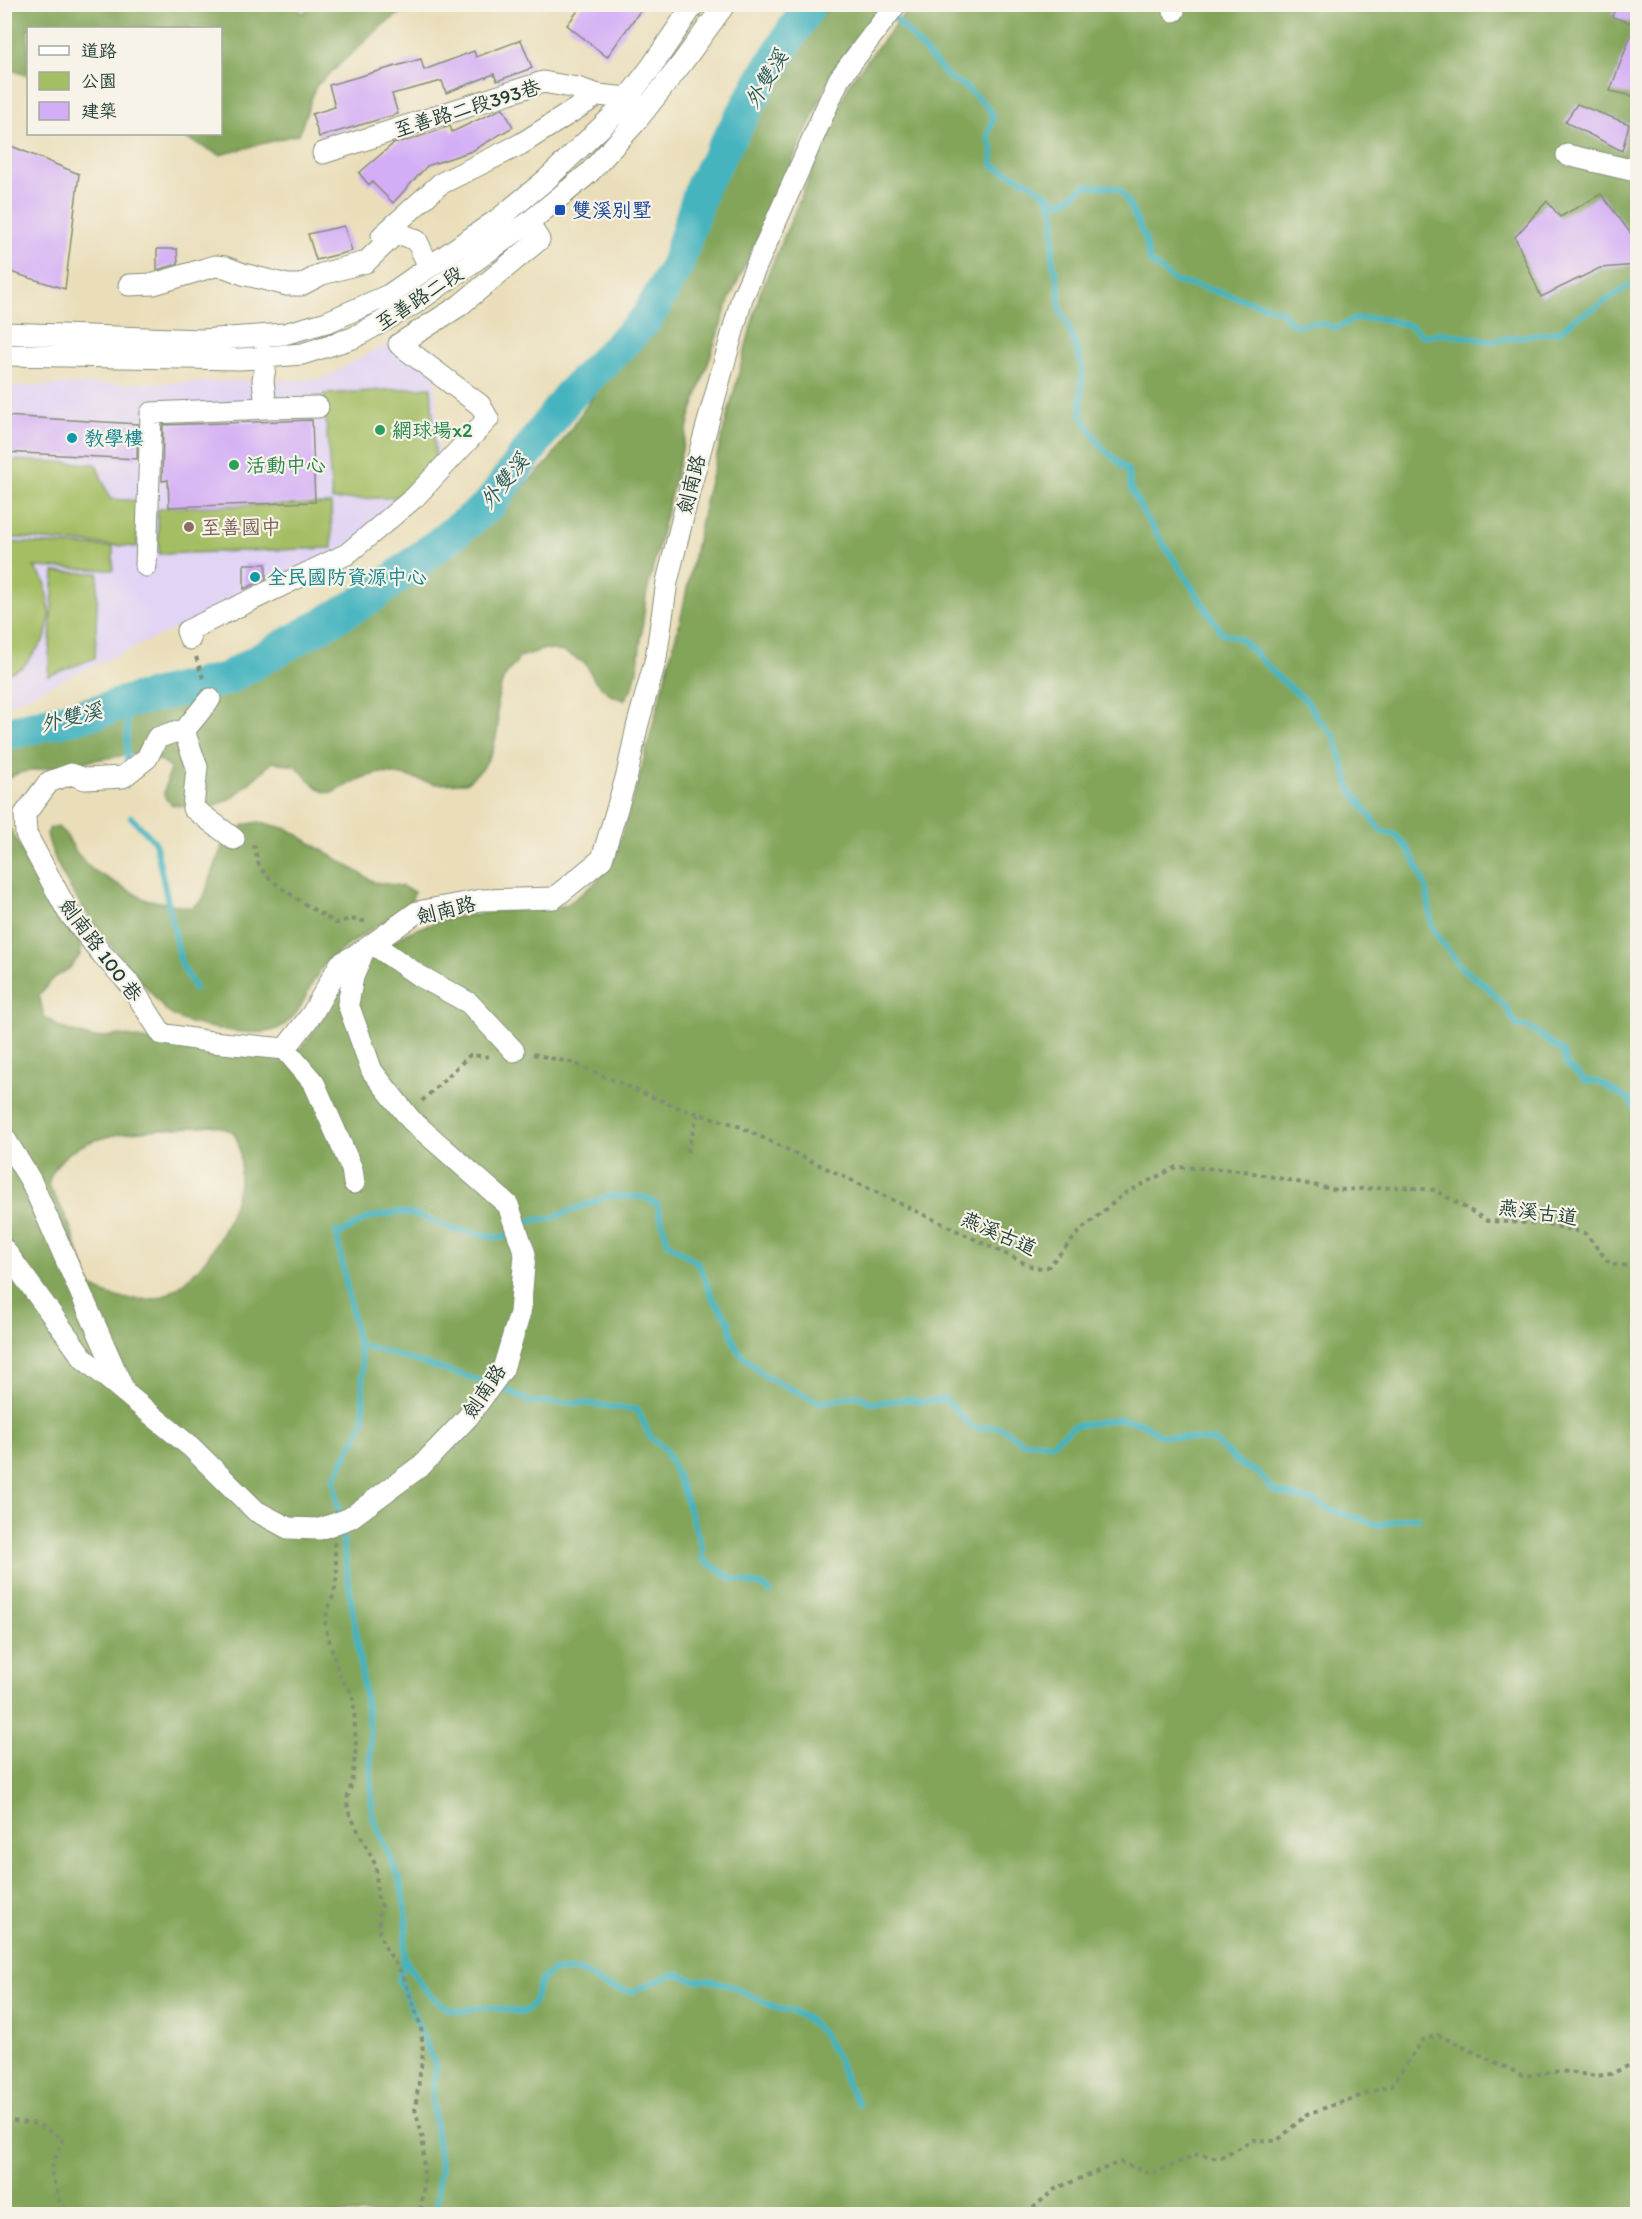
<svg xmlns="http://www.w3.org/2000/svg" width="1642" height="2219" viewBox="0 0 1642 2219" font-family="Itim,'LXGW WenKai TC',sans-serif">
	<rect width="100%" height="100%" fill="#f7f3e8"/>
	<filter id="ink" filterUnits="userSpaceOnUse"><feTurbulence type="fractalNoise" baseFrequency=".0167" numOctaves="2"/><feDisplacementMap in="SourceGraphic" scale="12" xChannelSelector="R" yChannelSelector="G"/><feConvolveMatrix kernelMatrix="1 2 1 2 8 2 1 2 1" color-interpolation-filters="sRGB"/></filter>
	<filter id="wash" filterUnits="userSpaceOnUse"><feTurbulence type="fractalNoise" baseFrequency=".008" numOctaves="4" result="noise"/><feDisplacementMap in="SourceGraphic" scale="24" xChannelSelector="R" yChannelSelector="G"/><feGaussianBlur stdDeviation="1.35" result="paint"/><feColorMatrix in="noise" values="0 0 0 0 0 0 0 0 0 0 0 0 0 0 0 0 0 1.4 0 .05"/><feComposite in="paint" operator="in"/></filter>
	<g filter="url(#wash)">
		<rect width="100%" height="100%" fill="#eadeba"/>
		<path fill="#e1d4f4" d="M405 334 435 371 440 467 344 552 5 706 4 385 21 386 322 379Z"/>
		<path fill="#a4be64" stroke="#627e4c" stroke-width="1.5" d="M431 387 436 465 403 497 332 500 324 394Z
			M11 460 96 464 110 499 140 501 137 547 6 537Z
			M331 504 332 548 159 554 157 510 169 507Z
			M5 542 113 547V570L34 567 45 581 50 616 45 639 23 667 5 675Z
			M54 572 98 573 95 658 48 676Z"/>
		<path fill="#83a55a" stroke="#517147" stroke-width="1.5" fill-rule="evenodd" d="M289 4 304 13 310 5H414L385 23 316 86 299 134 220 155 177 134H220V28H28V76L12 70 5 72V5Z
			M832 5H886L833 72 729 300 690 417 646 596 638 665 633 687 624 700 611 695 595 681 585 663 564 652 545 649 520 657 503 679 497 702 498 727 493 750 483 768 466 783 435 784 402 775 380 773 362 778 332 793 325 792 316 787 296 766 273 762 233 797 208 809 173 805 166 799 164 793 170 768 162 761 137 753 18 773 5 781V745L227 688 288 659 370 613 495 515 549 461 602 383 641 342 678 285 727 170 751 121 812 25Z
			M911 5H1637V2214H5L4 807 9 827 56 911 80 942V955L70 968 54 978 39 995 44 1016 61 1028 93 1038 121 1035 180 1046 277 1058 301 1049 326 1014 338 990 379 950 409 932 448 918 507 910H548L568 904 594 884 613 861 637 786 682 613 706 497 760 293 850 82ZM210 1125C217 1126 226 1128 232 1132 238 1137 239 1146 240 1153 246 1200 211 1270 169 1293 157 1301 143 1299 129 1299 117 1298 100 1294 91 1285 83 1276 78 1250 74 1238 68 1219 58 1202 48 1185 61 1124 164 1132 210 1125Z
			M259 822 288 829 374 882 401 886 414 892 411 902C384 924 352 939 326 963 306 982 306 1018 274 1030 254 1037 190 1027 172 1015 163 1009 155 997 148 989 113 950 58 885 47 834L50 828 58 827 66 835 76 852 91 869 144 899 192 908 203 899 222 847 244 825Z"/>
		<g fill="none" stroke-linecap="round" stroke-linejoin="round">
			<path stroke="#45b4bf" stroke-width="6" d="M882 4 950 79 963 85 989 108 993 117 988 137 993 150 992 165 1032 184 1043 192 1055 212 1052 259 1058 280 1060 310 1069 327 1082 366 1081 415 1100 445 1128 471 1131 489 1144 514 1222 633 1241 639 1281 680 1308 702 1316 716 1335 737 1350 788 1381 831 1395 835 1405 845 1415 861 1427 891 1431 924 1437 936 1460 966 1485 985 1506 1007 1517 1026 1529 1027 1563 1052 1566 1064 1586 1081 1599 1082 1629 1100 1638 1112
				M1045 193 1059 203 1066 200 1085 186 1113 187 1121 191 1129 204 1146 240 1149 261 1176 282 1198 286 1282 311 1287 319 1297 326C1312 320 1321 323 1336 328L1355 319 1377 318 1405 324 1414 328 1420 334 1428 336 1441 333 1491 341 1561 331 1576 317 1588 312 1638 280
				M127 764V702
				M131 817 155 842 181 963 195 989
				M521 1227 532 1220 549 1219 609 1196 644 1197 657 1204 668 1243 698 1263 713 1299 729 1321 731 1334 738 1351 766 1377 821 1403 856 1395 873 1403 907 1399 921 1402 945 1399 970 1425 979 1429C998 1422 1007 1430 1021 1442L1052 1443 1074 1426 1119 1419 1142 1423 1159 1435 1214 1441 1241 1465 1259 1473 1273 1491 1316 1502 1328 1509 1379 1525 1410 1517 1418 1518
				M336 1231 362 1365 364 1422 334 1479 370 1732 372 1815 401 1883 407 1918 404 1958 399 1980 436 2067 432 2099 440 2165 436 2214
				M338 1235 368 1218 398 1212 420 1216 453 1229 501 1238 512 1232
				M359 1344 482 1381 501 1387 530 1402 583 1403 638 1410 650 1437 665 1449 680 1483 702 1547 703 1560 731 1578 763 1586 770 1592
				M405 1959C415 1977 428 1998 448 2008 458 2014 466 2009 476 2008 490 2006 509 2011 523 2012 538 2005 534 1994 541 1982 543 1978 549 1974 552 1971H581L603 1985 631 1992 671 1975 679 1974 693 1980H708L726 1984 777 2008 791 2011 806 2018 823 2034 838 2059 846 2083 859 2104"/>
			<path stroke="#45b4bf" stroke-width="34" d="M4 734 104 710 127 702 226 679 371 597 489 505 568 397 647 318 677 265 702 186 767 72 810 4"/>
		</g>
		<g id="blocks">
			<path fill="#d3adf6" d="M583 4H645L607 57 567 25Z
				M1617 4H1638V97L1610 91 1635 24 1612 17Z
				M521 40 532 68 497 81 494 74 446 93 442 81 392 94 398 114 319 137 312 114 335 107 329 85 421 59 424 70 474 51 476 57Z
				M1577 104 1629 124 1622 151 1565 122Z
				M503 108 513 127 472 151 427 166 393 203 372 182 369 185 359 173 393 144 406 140 407 141 450 126 452 132Z
				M4 143 79 174 65 289 4 270Z
				M1601 194 1638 243V265L1600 268 1541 297 1515 237 1547 201 1560 217Z
				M344 226 352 251 316 260 308 234Z
				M157 249H177L178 264 157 270Z
				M4 416 138 424 137 459 4 452Z
				M312 420 315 502 169 507 168 480 162 481 163 425Z
				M244 564H266V579L244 589Z"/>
		</g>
	</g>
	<g filter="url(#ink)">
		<use href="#blocks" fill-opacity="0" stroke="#848e77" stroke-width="1.5"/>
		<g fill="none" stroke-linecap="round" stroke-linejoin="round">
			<defs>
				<path id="minor" d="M1172 4 1174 11
					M323 153 543 82 577 88 598 95 628 98 637 104
					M1567 155 1631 170 1638 163
					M382 236 440 184 521 144 598 95
					M129 285 154 284 215 266 225 267 243 274 287 285H301L322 274 366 262 392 237 402 234 417 241 429 267
					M4 333 202 340 284 334 327 322 389 295 501 217 547 179 616 113 652 66 694 4
					M4 355 241 359 302 354 353 338 414 304 528 223 589 173 634 124 682 63 725 4
					M266 408 318 407
					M146 566 151 413 266 408 263 380 267 356
					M190 639 187 631 347 554 415 497 488 419 480 405 399 344 459 306 539 240 528 223
					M184 731 210 699
					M234 839 193 808 197 767 184 731 174 732 157 738 147 758 123 777 85 779 71 774 49 782 25 814 26 834 68 912 102 954 129 983 162 1034 212 1042 285 1049 312 1014 340 964 364 950
					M373 944 418 975 469 1003 514 1051
					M285 1049 314 1083 352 1169 354 1183
					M4 1137 31 1181 123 1388
					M4 1249 84 1359 192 1448 256 1511 288 1528 320 1529 350 1518 422 1465 468 1417 503 1369 520 1313 525 1254 508 1205 411 1120 372 1071 348 1004 353 977 364 950 417 912 481 900 554 898 602 859 627 775 637 727 656 658 667 582 690 488 742 298 839 79 896 4"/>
			</defs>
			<use href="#minor" stroke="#848e77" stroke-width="23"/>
			<path stroke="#848e77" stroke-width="4" stroke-dasharray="4.5 4.5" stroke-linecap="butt" d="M196 657 204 681
				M252 846 255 847C256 853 257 860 259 865 267 883 318 912 336 923L350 919 368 922
				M533 1054 573 1063 676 1107 736 1125 1035 1268 1048 1267 1082 1229 1125 1193 1176 1167 1239 1170 1337 1190 1402 1187 1435 1190 1488 1221 1546 1224 1585 1233 1610 1264 1638 1267
				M422 1101 470 1055 491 1057
				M687 1152 698 1114
				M334 1542 337 1574 334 1594 327 1610 325 1626 339 1674 352 1694 354 1705 356 1747 352 1782 347 1799 348 1811 376 1866 377 1896 382 1906 378 1917 380 1925 379 1933 385 1947 403 1975 421 2027 423 2053 415 2109 423 2139 424 2185 420 2214
				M4 2120 37 2124 63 2138 51 2170 60 2203 71 2214
				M1026 2214 1055 2189 1120 2162 1151 2174 1198 2154 1219 2158 1254 2140 1277 2141 1307 2114 1392 2085 1423 2040 1438 2035 1524 2076 1561 2071 1596 2076 1611 2074 1638 2061"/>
			<use href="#minor" stroke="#fff" stroke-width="21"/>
		</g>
	</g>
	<rect fill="#1a4fb4" stroke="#f7f3e8" stroke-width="2" x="554" y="204" width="12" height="12" rx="3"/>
	<g fill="#2e9e5b" stroke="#f7f3e8" stroke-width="2">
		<circle cx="380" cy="430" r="6"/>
		<circle cx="234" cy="465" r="6"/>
	</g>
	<g fill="#0f9aa8" stroke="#f7f3e8" stroke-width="2">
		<circle cx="72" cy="438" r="6"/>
		<circle cx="255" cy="577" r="6"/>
	</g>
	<circle fill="#8d6e63" stroke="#f7f3e8" stroke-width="2" cx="189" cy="527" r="6"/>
	<g text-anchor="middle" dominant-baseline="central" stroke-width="4.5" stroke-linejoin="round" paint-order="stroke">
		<g font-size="20" fill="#1f3d34" stroke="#f7f3e8">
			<text transform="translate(467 108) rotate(-17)">至善路二段393巷</text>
			<text transform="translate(419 298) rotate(-33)">至善路二段</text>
			<text transform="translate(691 484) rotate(-76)">劍南路</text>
			<text transform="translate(446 910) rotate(-14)">劍南路</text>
			<text transform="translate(101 950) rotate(53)">劍南路 100 巷</text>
			<text transform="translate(1538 1212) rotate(8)">燕溪古道</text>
			<text transform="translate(999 1233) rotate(24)">燕溪古道</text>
			<text transform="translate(484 1391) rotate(-56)">劍南路</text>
		</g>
		<g font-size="20" fill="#164399" stroke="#f7f3e8" text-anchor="start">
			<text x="572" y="210">雙溪別墅</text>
		</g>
		<g font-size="20" fill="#27864d" stroke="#f7f3e8" text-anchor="start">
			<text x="392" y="430">網球場x2</text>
			<text x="246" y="465">活動中心</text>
		</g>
		<g font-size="20" fill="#0d838f" stroke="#f7f3e8" text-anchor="start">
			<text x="84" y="438">教學樓</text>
			<text x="267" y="577">全民國防資源中心</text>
		</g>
		<g font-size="20" fill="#785e54" stroke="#f7f3e8" text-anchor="start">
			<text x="201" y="527">至善國中</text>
		</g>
		<g font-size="21" font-style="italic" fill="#285b57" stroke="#f7f3e8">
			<text transform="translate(766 79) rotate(-59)">外雙溪</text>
			<text transform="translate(504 481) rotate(-51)">外雙溪</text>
			<text transform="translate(71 717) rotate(-14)">外雙溪</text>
		</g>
	</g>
	<rect width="1642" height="2219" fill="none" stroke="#f7f3e8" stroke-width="24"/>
	<rect x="27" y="27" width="195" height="108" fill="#f7f3e8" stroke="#a1aaa0" stroke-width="1.5"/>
	<rect x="39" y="46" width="30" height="9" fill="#ffffff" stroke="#a1aaa0" stroke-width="1.5"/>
	<text x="81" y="57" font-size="18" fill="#1f3d34">道路</text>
	<rect x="39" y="72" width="30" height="18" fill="#a4be64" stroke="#a1aaa0" stroke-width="1.5"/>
	<text x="81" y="87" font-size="18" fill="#1f3d34">公園</text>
	<rect x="39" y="102" width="30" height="18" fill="#d3adf6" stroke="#a1aaa0" stroke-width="1.5"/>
	<text x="81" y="117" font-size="18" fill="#1f3d34">建築</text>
</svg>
